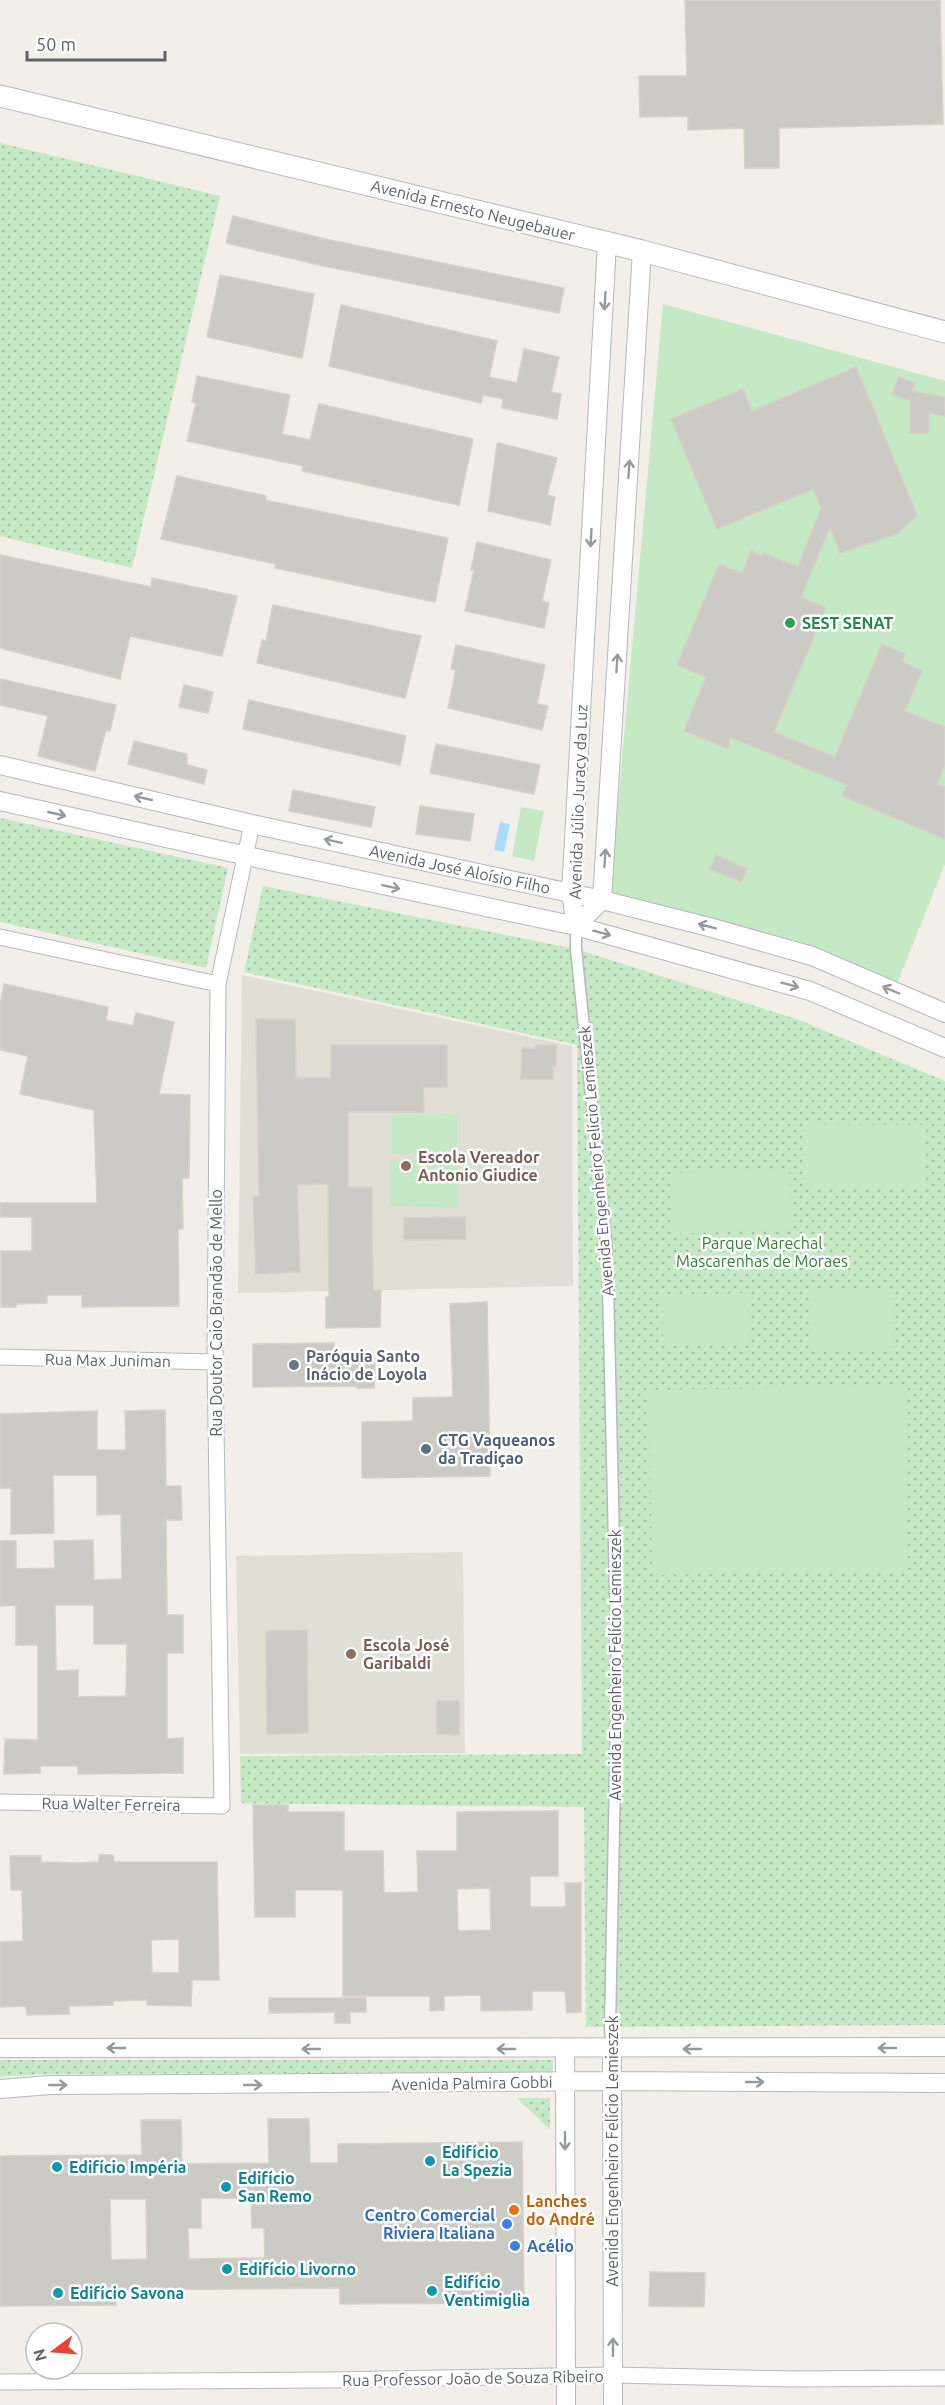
<svg xmlns="http://www.w3.org/2000/svg" width="945" height="2405" viewBox="0 0 945 2405" font-family="Ubuntu,sans-serif">
	<defs>
		<pattern id="grass-dots" width="8" height="8" patternUnits="userSpaceOnUse" patternTransform="scale(1.5)"><rect width="8" height="8" fill="#c5e8c5"/><path d="M2 2h.1M6 6h.1" fill="none" stroke="#a3c0a4" stroke-width="1.8" stroke-linecap="round"/></pattern>
	</defs>
	<rect width="100%" height="100%" fill="#f1efe8"/>
	<path fill="#e1ded6" d="M242 975 572 1046 573 1286 238 1293Z
		M463 1552 465 1753 240 1754 236 1556Z"/>
	<path fill="url(#grass-dots)" d="M0 143 220 196 132 568 0 536Z
		M0 818 228 868 206 968 0 922Z
		M263 886 576 949 799 1020 945 1081V2025L586 2027 584 1807 241 1803 240 1756 582 1754 577 1045 244 972Z
		M0 2060H553V2072L43 2074 0 2077Z
		M517 2098H550V2130Z"/>
	<path fill="#c5e8c5" d="M663 304 945 381V864L897 984 610 893Z
		M521 807 544 811 534 861 512 856Z
		M457 1114V1153L392 1154V1115Z
		M806 1124 924 1125V1188L806 1187Z
		M391 1160 459 1162 458 1208 390 1206Z
		M789 1168 792 1229 673 1234 670 1173Z
		M809 1291H892V1349H809Z
		M749 1293 750 1344 663 1346 662 1295Z
		M904 1386 908 1571 652 1575 649 1390Z"/>
	<path fill="#aadaff" d="M500 822 510 824 504 852 494 850Z"/>
	<path fill="#cccac5" stroke="#d6d1c6" stroke-width="1.5" fill-rule="evenodd" d="M685 0H940L943 124 779 128V168H745L744 128 688 130V116L640 117 639 76H687Z
		M233 216 325 239 564 288 559 313 319 265 226 243Z
		M220 275 314 294 302 358 207 337Z
		M341 305 497 341 489 377 517 383 524 349 559 357 551 392 561 394 557 419 502 408 503 399 483 395 481 403 329 366Z
		M856 367 917 515 897 534 840 553 830 527 801 597 826 608 774 732 835 757 882 644 905 654 902 662 922 671 905 711 945 727V765L937 784 945 787V839L842 796 847 785 730 737 729 749 684 731 706 677 677 665 719 564 742 573 751 551 762 556 763 553 798 567 821 508 813 489 717 529 671 419 743 389 752 411Z
		M197 376 290 395 282 434 310 440 319 404 473 439 459 505 302 471 303 466 187 441 196 403 192 402Z
		M899 377 915 383 912 391 945 397V416L929 413V433H910V397L908 400 892 394Z
		M499 443 557 458 547 495 555 497 550 525 488 511 497 444Z
		M177 476 266 496 265 500 448 538 435 602 275 568 276 564 161 539Z
		M477 542 551 560 542 601 549 603 544 628 465 611 474 570H471Z
		M0 555 151 587 152 578 237 596 222 656 130 636 120 679 0 648Z
		M273 605 421 636 405 698 257 663 262 640 266 641Z
		M456 645 545 665 537 704 548 706 542 730 448 708 456 670 451 669Z
		M0 679 116 705 110 731 106 730 95 771 38 756 48 716 0 705Z
		M184 685 213 692 208 713 179 707Z
		M249 700 406 736 400 765 243 729Z
		M134 741 187 754V765L207 770 204 784 128 764Z
		M436 744 540 765 534 794 430 773Z
		M293 790 375 807 371 827 289 811Z
		M420 806 474 814 470 841 416 834Z
		M716 855 747 869 742 882 710 869Z
		M4 984 108 1007 106 1020 133 1026 136 1013 174 1022 159 1094 190 1095 189 1178H182L183 1229H178L179 1306 82 1307V1295H47V1303L16 1304V1307H1V1251H32V1217H0V1203H97L94 1110 20 1094 28 1056 0 1050V1004Z
		M256 1019H295L296 1078H331V1045H447V1087H423L424 1112H348V1187H372L373 1291 381 1290 380 1327 326 1328V1297H329L328 1184 297 1185 300 1272 256 1274 253 1197 259 1196Z
		M536 1045H556V1066H553V1079H521L522 1048H536Z
		M465 1217 466 1239 404 1240V1218Z
		M487 1302 490 1476 362 1478V1422L413 1421V1398L453 1397 450 1304Z
		M334 1343V1358H375L374 1388H357V1386L253 1387V1344Z
		M165 1410 166 1486H181L182 1520H166L167 1615H183V1653H167V1739L183 1738V1773L78 1774V1766H40V1773L4 1774 5 1739 38 1740V1645H16V1605L0 1606V1541H16V1569L55 1568 54 1541 93 1540 94 1580 122 1579 121 1514 97 1515V1475H53L54 1533 11 1534V1488H0V1414L97 1411V1450H126L125 1411ZM55 1605H94V1644H127L126 1696 78 1697V1670L56 1671Z
		M307 1630 308 1733 267 1734 266 1631Z
		M437 1701H459V1735L437 1734Z
		M253 1805H288V1812H344V1851H383L384 1893 418 1892 417 1851H457V1812L558 1811V1876H530V1907H566L565 1883H581V2012L567 2013 565 1991H532V2010L481 2011V1995L444 1996V2010L430 2011V1996H343V1890H295V1917H255ZM490 1888 491 1930 458 1931 457 1889Z
		M99 1855H113L114 1862H217L219 1980H192L191 2006 147 2005V2000L113 2001V2005L69 2006V2014L27 2015 26 2006 0 2007V1942L23 1941 22 1890H11L10 1856H41V1862L78 1863 99 1862ZM179 1939V1973H152L151 1940Z
		M269 1998H366V2012H350V2023H335V2012L269 2013Z
		M268 2119H309L310 2163H338V2144L522 2142 524 2303 340 2304V2288L116 2290V2305L0 2306V2156L142 2155 141 2120H181L182 2164 269 2163ZM201 2198H251L252 2228H264L265 2258 189 2259 188 2228H201ZM110 2199H146L147 2259 111 2260Z
		M650 2272 705 2273 704 2307 649 2306Z"/>
	<g fill="none" stroke-linecap="round" stroke-linejoin="round">
		<defs>
			<path id="pedestrian" d="M576 926V949L606 1241 608 1285 617 1673 610 2028 612 2049"/>
			<path id="minor" d="M0 937 218 984
				M0 1357 215 1362
				M0 1802 222 1806 215 1362 218 984 252 824
				M0 2382 329 2380 613 2375 791 2379 945 2378"/>
			<path id="tertiary" d="M0 765 252 824 602 900 709 927 812 956 945 1013
				M0 801 247 856 576 926 810 991 945 1048
				M576 926 602 900 642 251
				M576 926 571 893 607 243
				M0 2048 945 2047
				M565 2049 566 2405
				M612 2049 613 2405
				M0 2089 50 2085 612 2081 945 2083"/>
			<path id="secondary" d="M0 96 642 251 945 332"/>
		</defs>
		<use href="#pedestrian" stroke="#b5b8bc" stroke-width="13"/>
		<use href="#minor" stroke="#b5b8bc" stroke-width="17"/>
		<use href="#tertiary" stroke="#b5b8bc" stroke-width="20"/>
		<use href="#secondary" stroke="#b6babf" stroke-width="23"/>
		<use href="#pedestrian" stroke="#fff" stroke-width="10"/>
		<use href="#minor" stroke="#fff" stroke-width="15"/>
		<use href="#tertiary" stroke="#fff" stroke-width="18"/>
		<use href="#secondary" stroke="#fff" stroke-width="21"/>
	</g>
	<defs><path id="oneway-shaft" d="M-6 0H5M1.5-3L5.5 0L1.5 3" fill="none" stroke-width="1.6" stroke-linecap="round" stroke-linejoin="round" transform="scale(1.5)"/></defs>
	<g stroke="#979a9d">
		<use href="#oneway-shaft" transform="translate(605 301) rotate(93)"/>
		<use href="#oneway-shaft" transform="translate(629 469) rotate(-86)"/>
		<use href="#oneway-shaft" transform="translate(591 538) rotate(93)"/>
		<use href="#oneway-shaft" transform="translate(617 663) rotate(-86)"/>
		<use href="#oneway-shaft" transform="translate(143 798) rotate(-167)"/>
		<use href="#oneway-shaft" transform="translate(57 814) rotate(13)"/>
		<use href="#oneway-shaft" transform="translate(333 841) rotate(-168)"/>
		<use href="#oneway-shaft" transform="translate(605 858) rotate(-86)"/>
		<use href="#oneway-shaft" transform="translate(391 887) rotate(12)"/>
		<use href="#oneway-shaft" transform="translate(707 926) rotate(-165)"/>
		<use href="#oneway-shaft" transform="translate(602 933) rotate(15)"/>
		<use href="#oneway-shaft" transform="translate(790 985) rotate(15)"/>
		<use href="#oneway-shaft" transform="translate(891 990) rotate(-157)"/>
		<use href="#oneway-shaft" transform="translate(116 2048) rotate(-180)"/>
		<use href="#oneway-shaft" transform="translate(887 2048) rotate(180)"/>
		<use href="#oneway-shaft" transform="translate(311 2049) rotate(-180)"/>
		<use href="#oneway-shaft" transform="translate(506 2049) rotate(-180)"/>
		<use href="#oneway-shaft" transform="translate(692 2049) rotate(180)"/>
		<use href="#oneway-shaft" transform="translate(755 2082)"/>
		<use href="#oneway-shaft" transform="translate(58 2085)"/>
		<use href="#oneway-shaft" transform="translate(253 2085)"/>
		<use href="#oneway-shaft" transform="translate(565 2141) rotate(90)"/>
		<use href="#oneway-shaft" transform="translate(613 2347) rotate(-90)"/>
	</g>
	<circle fill="#2e9e5b" stroke="#fff" stroke-width="2" cx="790" cy="623" r="6"/>
	<g fill="#8d6e63" stroke="#fff" stroke-width="2">
		<circle cx="406" cy="1166" r="6"/>
		<circle cx="351" cy="1654" r="6"/>
	</g>
	<circle fill="#6b7280" stroke="#fff" stroke-width="2" cx="294" cy="1365" r="6"/>
	<circle fill="#5c6f8a" stroke="#fff" stroke-width="2" cx="426" cy="1449" r="6"/>
	<g fill="#0f9aa8" stroke="#fff" stroke-width="2">
		<circle cx="430" cy="2161" r="6"/>
		<circle cx="57" cy="2167" r="6"/>
		<circle cx="226" cy="2187" r="6"/>
		<circle cx="227" cy="2269" r="6"/>
		<circle cx="432" cy="2291" r="6"/>
		<circle cx="58" cy="2293" r="6"/>
	</g>
	<circle fill="#e8710a" stroke="#fff" stroke-width="2" cx="514" cy="2210" r="6"/>
	<g fill="#3f7fe0" stroke="#fff" stroke-width="2">
		<circle cx="507" cy="2224" r="6"/>
		<circle cx="515" cy="2246" r="6"/>
	</g>
	<g text-anchor="middle" dominant-baseline="central" stroke-width="5" stroke-linejoin="round" paint-order="stroke">
		<g font-size="16" fill="#5f6368" stroke="#fff">
			<text transform="translate(473 210) rotate(14)">Avenida Ernesto Neugebauer</text>
			<text transform="translate(578 802) rotate(-88)">Avenida Júlio Juracy da Luz</text>
			<text transform="translate(460 869) rotate(12)">Avenida José Aloísio Filho</text>
			<text transform="translate(596 1161) rotate(-95)">Avenida Engenheiro Felício Lemieszek</text>
			<text transform="translate(216 1313) rotate(-90)">Rua Doutor Caio Brandão de Mello</text>
			<text transform="translate(108 1360) rotate(1)">Rua Max Juniman</text>
			<text transform="translate(615 1665) rotate(-90)">Avenida Engenheiro Felício Lemieszek</text>
			<text transform="translate(111 1804) rotate(1)">Rua Walter Ferreira</text>
			<text transform="translate(472 2083) rotate(-1)">Avenida Palmira Gobbi</text>
			<text transform="translate(612 2151) rotate(-90)">Avenida Engenheiro Felício Lemieszek</text>
			<text transform="translate(473 2378) rotate(-1)">Rua Professor João de Souza Ribeiro</text>
		</g>
		<g font-size="16" font-weight="bold" fill="#27864d" stroke="#fff" text-anchor="start">
			<text x="802" y="623">SEST SENAT</text>
		</g>
		<g font-size="16" font-weight="bold" fill="#785e54" stroke="#fff" text-anchor="start">
			<text x="418" y="1157">Escola Vereador<tspan x="418" dy="18">Antonio Giudice</tspan></text>
			<text x="363" y="1645">Escola José<tspan x="363" dy="18">Garibaldi</tspan></text>
		</g>
		<g font-size="16" fill="#348238" stroke="#fff">
			<text x="762" y="1243">Parque Marechal<tspan x="762" dy="18">Mascarenhas de Moraes</tspan></text>
		</g>
		<g font-size="16" font-weight="bold" fill="#5b616d" stroke="#fff" text-anchor="start">
			<text x="306" y="1356">Paróquia Santo<tspan x="306" dy="18">Inácio de Loyola</tspan></text>
		</g>
		<g font-size="16" font-weight="bold" fill="#4e5e75" stroke="#fff" text-anchor="start">
			<text x="438" y="1440">CTG Vaqueanos<tspan x="438" dy="18">da Tradiçao</tspan></text>
		</g>
		<g font-size="16" font-weight="bold" fill="#0d838f" stroke="#fff" text-anchor="start">
			<text x="442" y="2152">Edifício<tspan x="442" dy="18">La Spezia</tspan></text>
			<text x="69" y="2167">Edifício Impéria</text>
			<text x="238" y="2178">Edifício<tspan x="238" dy="18">San Remo</tspan></text>
			<text x="239" y="2269">Edifício Livorno</text>
			<text x="444" y="2282">Edifício<tspan x="444" dy="18">Ventimiglia</tspan></text>
			<text x="70" y="2293">Edifício Savona</text>
		</g>
		<g font-size="16" font-weight="bold" fill="#c56008" stroke="#fff" text-anchor="start">
			<text x="526" y="2201">Lanches<tspan x="526" dy="18">do André</tspan></text>
		</g>
		<g font-size="16" font-weight="bold" fill="#366cbe" stroke="#fff" text-anchor="end">
			<text x="495" y="2215">Centro Comercial<tspan x="495" dy="18">Riviera Italiana</tspan></text>
			<text x="527" y="2246" text-anchor="start">Acélio</text>
		</g>
	</g>
	<g transform="translate(54 2351) rotate(254)"><circle r="28" fill="#ffffff" stroke="#bfc1c3" stroke-width="1.5"/>
	<path d="M0-4.5L10 22L0 15L-10 22Z" fill="#ea4335"/>
	<text y="-9" font-size="16" font-weight="bold" text-anchor="middle" fill="#5f6368">N</text>
	</g>
	<path d="M27 51v9h138v-9" fill="none" stroke="#5f6368" stroke-width="3"/>
	<text x="36" y="51" font-size="18" fill="#5f6368" stroke="#ffffff" stroke-width="4.5" paint-order="stroke">50 m</text>
</svg>
